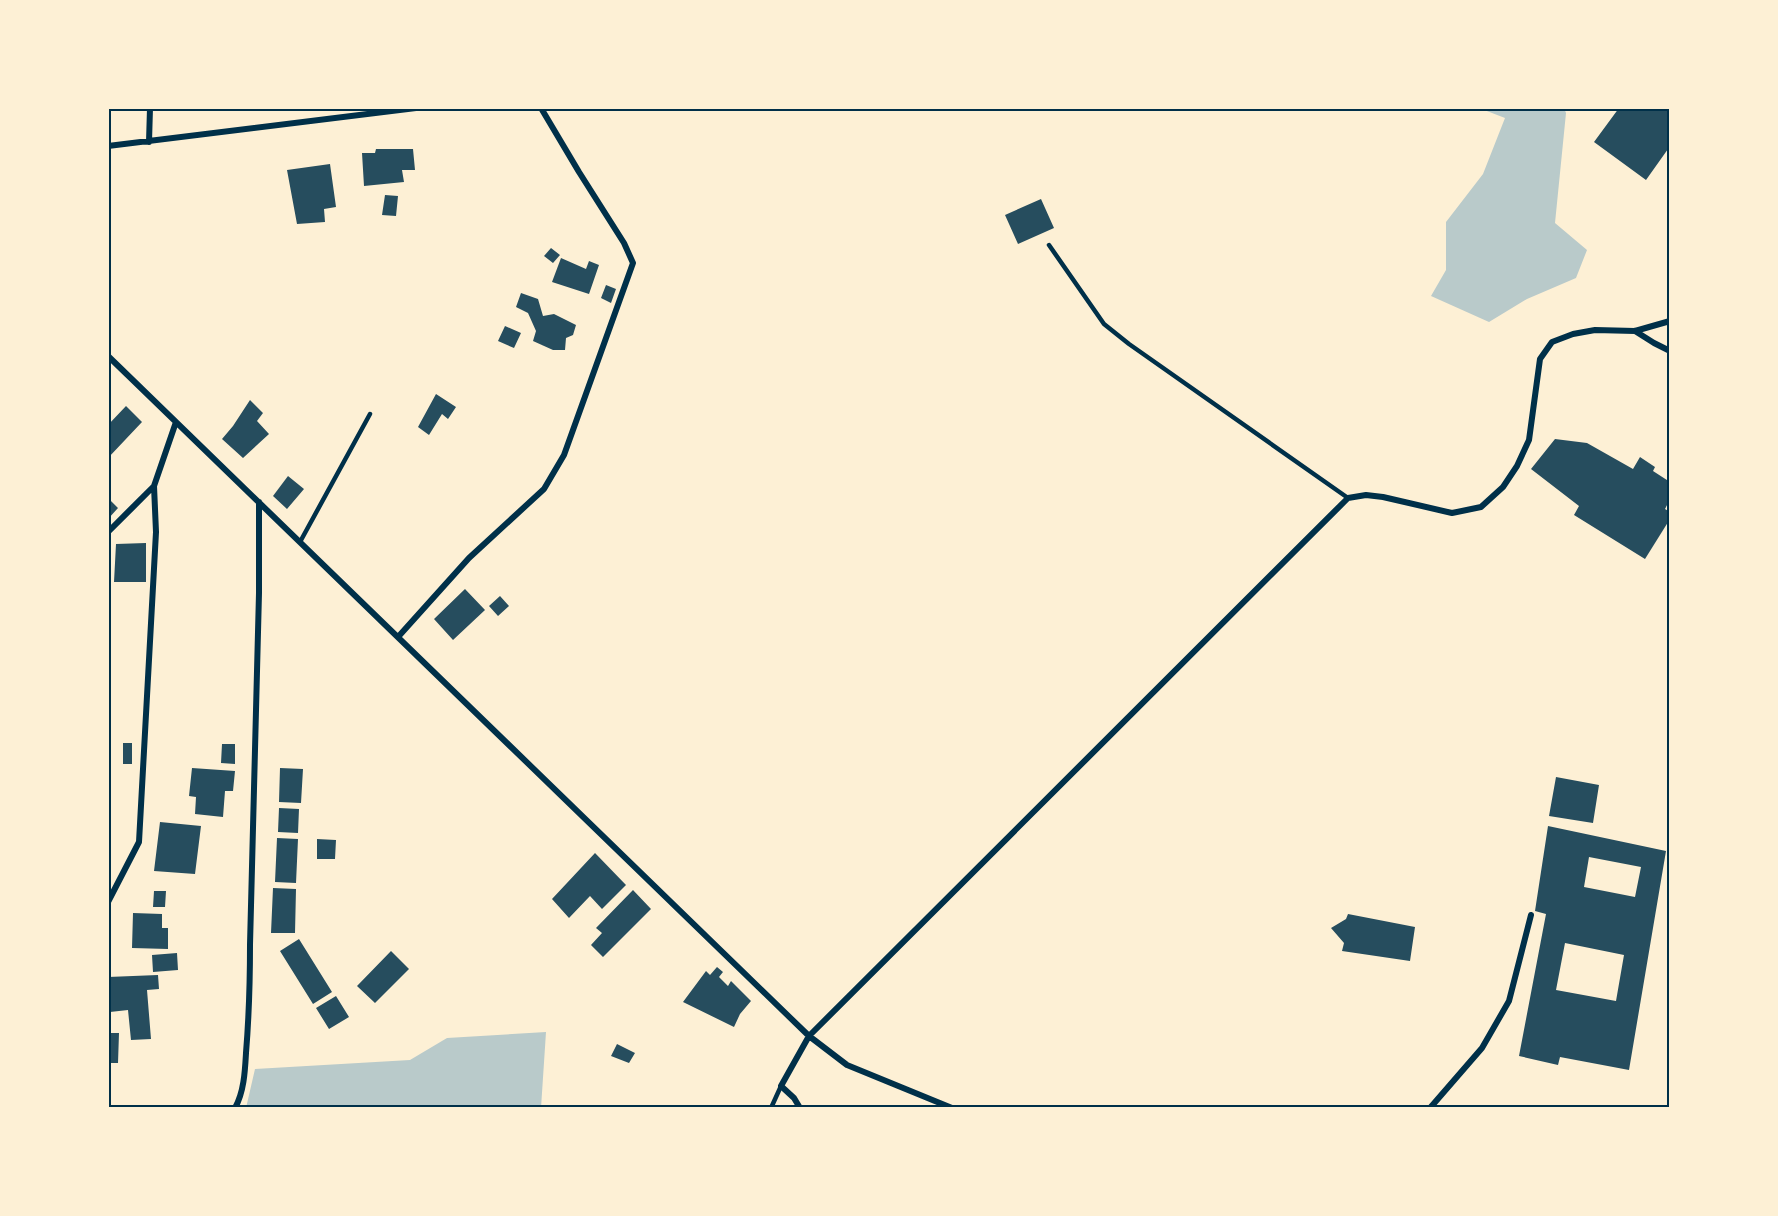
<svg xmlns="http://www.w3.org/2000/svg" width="1778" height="1216" viewBox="0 0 1778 1216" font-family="Lato,sans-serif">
	<rect width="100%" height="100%" fill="#fdf0d5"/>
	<path fill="#b9caca" d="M1479 108H1564L1566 113 1555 223 1587 250 1576 278 1527 299 1489 322 1431 296 1446 270V222L1483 174 1505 118Z
		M546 1032 541 1108H246L255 1069 410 1060 447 1038Z"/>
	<path fill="#264d5e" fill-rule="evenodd" d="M1619 108H1670V150L1668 149 1646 180 1594 142Z
		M376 149H413L415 170H402L404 182 364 186 362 153H375Z
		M330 164 336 207 324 209 325 222 297 224 287 170Z
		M385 195 398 196 396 216 382 215Z
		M1041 199 1054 228 1018 244 1005 215Z
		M551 248 560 255 553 263 544 256Z
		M561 258 586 269 589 261 599 265 589 294 552 282Z
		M606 285 616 289 611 303 601 298Z
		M521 293 538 299 543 316 554 314 576 325 573 335 566 338 565 350H553L533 341 536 331 528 313 516 307Z
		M505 326 521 333 514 348 498 341Z
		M436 394 456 407 448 419 442 414 429 435 418 427Z
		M250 400 263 413 257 421 269 434 243 458 222 439 233 426Z
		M126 406 142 422 108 458V425Z
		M1555 439 1587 443 1633 469 1640 457 1655 467 1653 471 1670 482V499L1665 509 1670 512V519L1645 559 1574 515 1579 506 1531 469Z
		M288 476 304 489 287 509 273 496Z
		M108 498 118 508 108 519Z
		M146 543V582H114L116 544Z
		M465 589 485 610 453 640 434 619Z
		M500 596 509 606 498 616 489 606Z
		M123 743H132V764H123Z
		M222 744H235V764L221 763Z
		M192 768 235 771 233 791H225L223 817 195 814 196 797 189 796Z
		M280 768 303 769 301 803 279 802Z
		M1556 777 1599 785 1593 823 1549 816Z
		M279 808 299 809 298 833 278 832Z
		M160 822 201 826 195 874 154 871Z
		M1548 826 1666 851 1629 1070 1560 1057 1558 1065 1519 1056 1546 914 1535 911ZM1589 857 1641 867 1635 897 1584 887ZM1565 943 1624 955 1616 1001 1556 990Z
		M277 838 298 839 296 883 275 882Z
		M317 839 336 840 335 859H317Z
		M595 853 626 885 602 909 590 896 569 918 552 899Z
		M273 888 296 889 295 933H271Z
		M633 890 651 909 603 957 591 945 602 933 596 928Z
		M154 891H166L165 907H153Z
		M133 913 162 914V928H168V949L132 948Z
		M1348 914 1415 927 1410 961 1342 951 1344 943 1331 928 1346 919Z
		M299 939 332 992 313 1004 280 951Z
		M391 951 409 969 375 1003 357 986Z
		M177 953 178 970 153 972 152 955Z
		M717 967 723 972 719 977 728 986 731 981 751 1001 740 1014 734 1027 683 1002 706 971 710 975Z
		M158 975 159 989 147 990 151 1039 131 1040 128 1010 110 1012 108 977Z
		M336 996 349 1017 329 1029 316 1008Z
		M108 1033H119L118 1063H108Z
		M617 1044 635 1053 629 1063 611 1056Z"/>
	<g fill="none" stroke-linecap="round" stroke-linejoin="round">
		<path stroke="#003049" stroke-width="4.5" d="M1049 245 1104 324 1129 344 1348 498
			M300 542 370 414
			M771 1108 781 1086"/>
		<path stroke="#003049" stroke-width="6" d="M149 142 150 108
			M108 146 416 108
			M1635 331 1654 343 1670 351
			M108 356 809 1036 847 1065 952 1108
			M108 532 154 486
			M398 637 469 558 544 489 564 455 633 263 624 243 579 172 541 108
			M108 902 139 842 156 532 154 486 176 422
			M235 1108C244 1092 245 1071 246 1053 249 1016 250 982 250 945L259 593V502
			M800 1108 794 1098 781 1086 809 1036 1348 498 1366 495 1383 497 1452 513 1481 507 1503 487 1517 466 1529 440 1540 359 1552 342 1573 334 1595 330 1635 331 1670 321
			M1430 1108 1482 1048 1509 1001 1531 915"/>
	</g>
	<rect width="1778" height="1216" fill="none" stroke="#fdf0d5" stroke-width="219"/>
	<rect x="110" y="110" width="1558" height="996" fill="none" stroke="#003049" stroke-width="2"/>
</svg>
